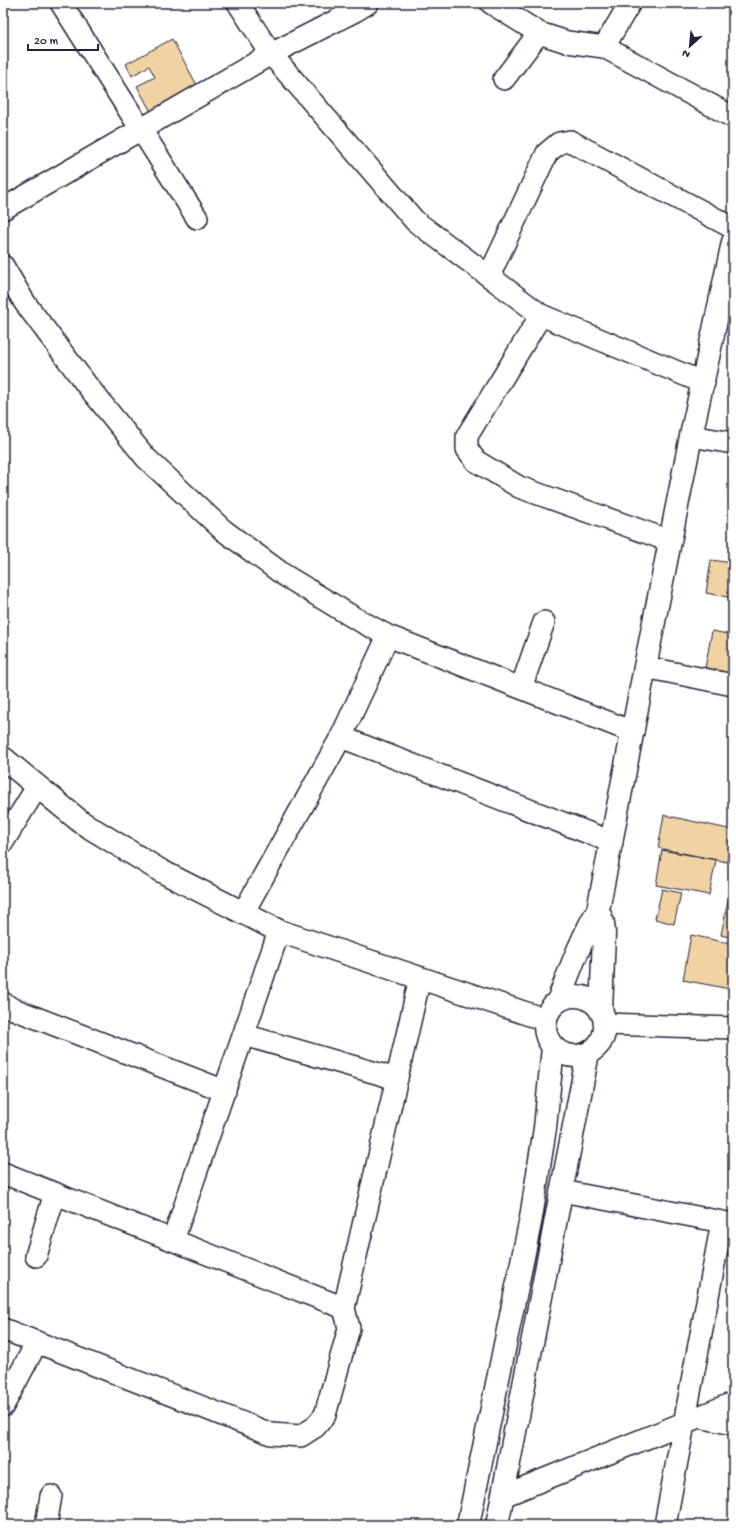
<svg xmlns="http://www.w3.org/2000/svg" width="736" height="1528" viewBox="0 0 736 1528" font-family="'Gochi Hand',sans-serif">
	<rect width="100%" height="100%" fill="#fff"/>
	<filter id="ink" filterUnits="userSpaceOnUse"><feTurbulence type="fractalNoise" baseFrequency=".025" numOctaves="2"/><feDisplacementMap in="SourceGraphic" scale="8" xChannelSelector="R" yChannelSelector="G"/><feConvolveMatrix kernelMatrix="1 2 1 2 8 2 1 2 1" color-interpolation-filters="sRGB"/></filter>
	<g filter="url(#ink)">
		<path fill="#f0d2a3" stroke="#22223b" d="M172 39 198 87 151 112 137 86 155 77 149 66 132 76 126 64Z
			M711 560 733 563V598L706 593Z
			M712 631 733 635V674L705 668Z
			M664 815 733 830 727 862 658 848Z
			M662 850 716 860 709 895 656 885Z
			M662 889 681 893 674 924 655 919Z
			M729 896H733V938L721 935Z
			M691 935 733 944V974L730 989 683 980Z"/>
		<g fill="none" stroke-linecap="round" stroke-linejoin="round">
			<defs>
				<path id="minor" d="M61 3 197 218
					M238 3 271 54 415 221 541 315 704 383
					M491 3 539 33 567 42 604 47 733 117
					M604 47 630 3
					M504 79 539 33
					M3 209 271 54 355 11 368 3
					M3 266 25 303 86 384 146 458 223 530 284 575 353 617 388 636 633 732
					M489 276 547 153 559 143 570 141 733 228
					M541 315 467 436V449L476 461 519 487 670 541
					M691 436 733 443
					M645 667 733 685
					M521 688 544 622
					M341 737 612 842
					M3 842 37 787
					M243 913 341 737 388 636
					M3 1003 11 1008 225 1091
					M605 1024 733 1028
					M244 1035 397 1079
					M3 1173 344 1308
					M562 1191 733 1224
					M173 1240 279 931
					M36 1256 55 1193
					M3 1329 271 1434 301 1436 315 1427 325 1415 349 1328 344 1308 420 978
					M3 1406 37 1342
					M699 1417 733 1424
					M503 1496 733 1403
					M46 1525 51 1496
					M665 1525 722 1222"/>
				<path id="tertiary" d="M3 758 81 822 161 871 279 931 546 1020"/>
				<path id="primary" d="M598 910 603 923 604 933 601 1012
					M545 1026a30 30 0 1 1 60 0a30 30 0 1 1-60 0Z
					M558 1001C570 970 581 939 598 910L645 667 691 436 733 242
					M468 1525 531 1218 545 1128 553 1047
					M497 1525 588 1053"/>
			</defs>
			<use href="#minor" stroke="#22223b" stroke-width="24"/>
			<use href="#tertiary" stroke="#22223b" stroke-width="25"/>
			<use href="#primary" stroke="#22223b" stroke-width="25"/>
			<use href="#minor" stroke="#fff" stroke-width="21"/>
			<use href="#tertiary" stroke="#fff" stroke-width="22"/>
			<use href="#primary" stroke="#fff" stroke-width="22"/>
		</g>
	</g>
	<rect width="736" height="1528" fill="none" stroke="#fff" stroke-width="16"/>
	<rect x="8" y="8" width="720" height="1512" fill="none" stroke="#22223b" stroke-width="1.5" filter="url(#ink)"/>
	<g transform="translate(690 46) rotate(207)" stroke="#ffffff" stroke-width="3" paint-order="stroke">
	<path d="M0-3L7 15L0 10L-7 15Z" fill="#22223b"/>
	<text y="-6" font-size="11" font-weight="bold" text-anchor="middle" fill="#22223b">N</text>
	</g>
	<path d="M28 44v6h70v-6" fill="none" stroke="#22223b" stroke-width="2"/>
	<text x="34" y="44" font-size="12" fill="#22223b" stroke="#ffffff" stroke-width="3" paint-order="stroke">20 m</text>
</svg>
